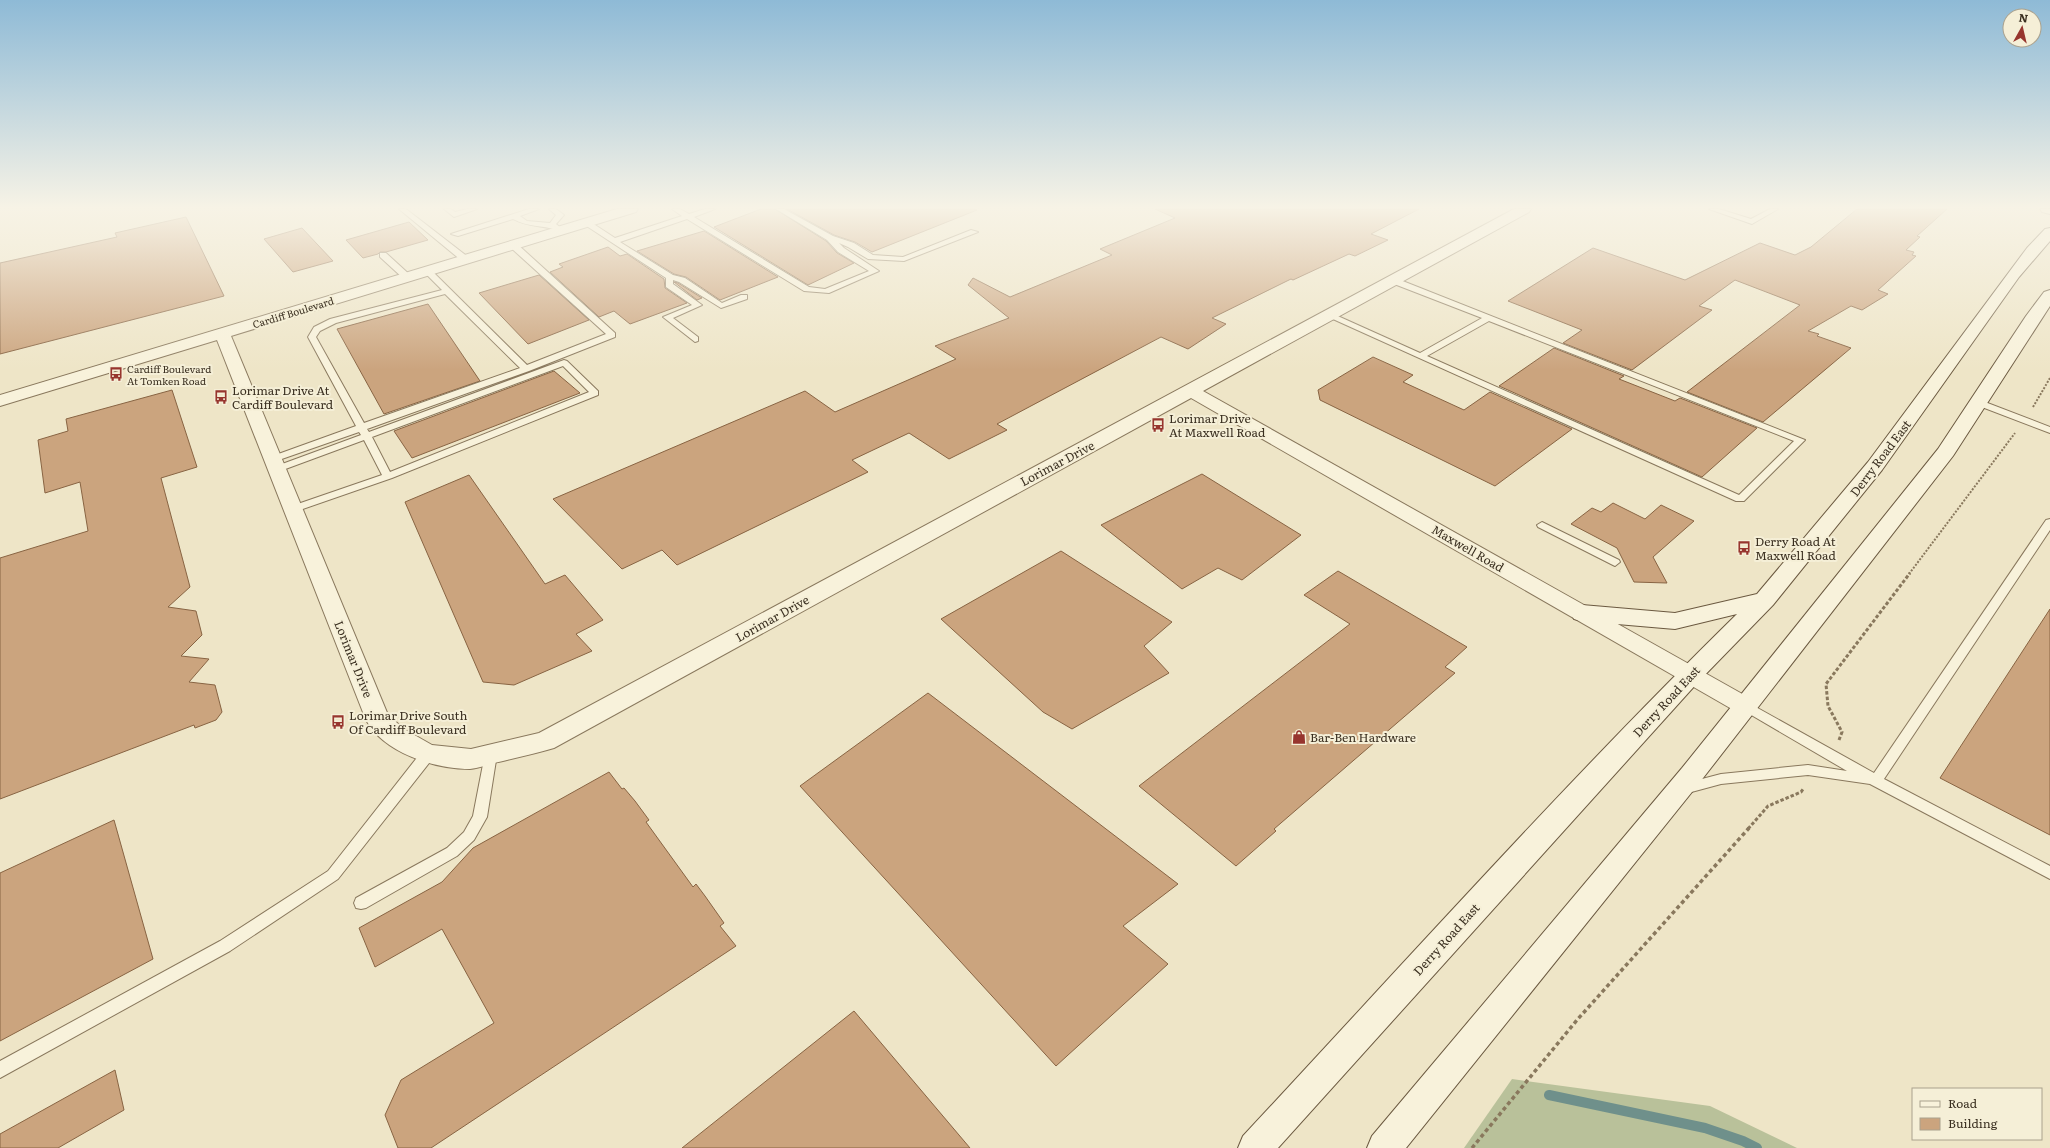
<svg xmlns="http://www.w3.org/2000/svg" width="2050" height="1148" viewBox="0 0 2050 1148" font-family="Literata,serif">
	<rect width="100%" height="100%" fill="#eee5c7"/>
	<path fill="#b9c19a" d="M1512 1079 1710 1106 1797 1148H1464Z"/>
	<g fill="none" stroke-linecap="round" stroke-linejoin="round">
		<path stroke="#6f908b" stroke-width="10" d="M1549 1095 1705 1128 1743 1141 1757 1148"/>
	</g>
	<path fill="#cba47e" stroke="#886443" d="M761 209H775L826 241 837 253 854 263 808 285 714 227Z
		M787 209H976L977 210 872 252 855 242 834 235Z
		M1155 209H1419L1371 234 1388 240 1355 256 1349 254 1293 280 1291 279 1212 318 1226 324 1188 349 1161 337 997 424 1007 430 949 459 909 433 852 460 868 472 677 565 662 550 622 569 553 499 805 391 835 412 956 359 935 346 1009 318 968 285 973 278 1010 297 1112 255 1100 249 1175 218Z
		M1857 209H1947L1917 236 1920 237 1906 250 1914 252 1912 255 1916 256 1878 290 1888 294 1862 310 1851 306 1808 331 1819 334 1817 336 1851 348 1763 422 1687 392 1800 305 1735 280 1699 306 1712 310 1632 370 1563 343 1582 330 1508 301 1593 248 1685 280 1760 243 1795 255 1811 247Z
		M186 217 224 296 0 354V263L117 237 115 233Z
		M409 222 428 240 386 252H380L378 254 363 258 346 240Z
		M302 228 333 261 293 272 264 239Z
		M704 231 778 277 720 300 686 277 674 274 637 251Z
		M608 247 620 256 627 254 664 279 665 288 687 303 630 324 614 311 599 317 550 272 563 267 559 264Z
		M539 275 589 320 528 344 479 293Z
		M674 282 678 283 702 298 697 300Z
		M428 304 480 381 384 414 337 329Z
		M1554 348 1624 376 1619 379 1675 401 1680 398 1757 428 1702 477 1499 386Z
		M1373 357 1413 375 1403 382 1464 410 1490 392 1572 429 1495 486 1320 400 1318 390Z
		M554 371 580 393 412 458 394 431Z
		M172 390 197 467 161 478 190 587 168 607 196 611 202 635 181 656 209 659 189 682 215 685 222 712 216 720 195 728 194 725 0 799V558L88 531 80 482 45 493 38 440 68 431 66 419Z
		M1202 474 1301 535 1242 580 1218 568 1182 589 1101 525Z
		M469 475 545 584 565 575 603 620 576 634 592 651 514 685 483 682 405 502Z
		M1613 503 1645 519 1661 505 1694 521 1653 557 1667 583 1634 582 1617 548 1571 524 1592 508 1601 512Z
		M1061 551 1172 622 1144 646 1169 673 1072 729 1043 712 941 619Z
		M1338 571 1467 647 1445 667 1455 673 1274 829 1276 831 1236 866 1139 786 1350 624 1304 595Z
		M2050 609V835L1940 778Z
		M928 693 1178 884 1123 926 1168 964 1056 1066 800 786Z
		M609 772 622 789 624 788 635 801 649 820 646 822 693 887 696 884 705 896 724 923 720 926 736 946 431 1148H398L385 1115 401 1080 494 1023 442 929 375 967 359 928 442 882 473 848Z
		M114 820 153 959 0 1041V873Z
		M854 1011 970 1148H682Z
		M115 1070 124 1110 58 1148H0V1134Z"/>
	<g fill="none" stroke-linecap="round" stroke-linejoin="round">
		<defs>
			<path id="service" d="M399 209H406L468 257V261H462Z
				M444 209H451L455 212 467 209H477L454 217Z
				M529 209H539L520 216 527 221 550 223 556 215 549 209H556L564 215 556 224 561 228 557 230C542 225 527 227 513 219L458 236 451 234Z
				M672 209H680L689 214 705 209H715L694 217 809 287 825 289 869 271 838 252 827 240 776 209H784L833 236 854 243 873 255 903 257 971 230 978 232 904 261 868 259 848 247 839 243 844 248 879 271 829 293 804 291 687 219 620 242 673 275 685 278 722 303 741 295H747V299L721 308 679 282 673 280V284L702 305 673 318 698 337V341L695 342 663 317 692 305 666 287V278L582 223 589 221 615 238 682 216Z
				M1709 209H1719L1751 219 1770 209H1778L1752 224Z
				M510 243H516L615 333V337L529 371 367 429 369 432 564 360 567 361 598 391V395L392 478 297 511H289L288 509 289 507 382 475 364 440 280 471H274L272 469 274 467 361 435 359 432 276 461H270L268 459 270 457 356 426 308 337 314 327 330 319 442 290 423 271 427 269H430L527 365 606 334 510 247ZM445 294 520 368 364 423 316 337 320 331 336 323ZM563 366 589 392 390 472 372 437Z
				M380 253H386L410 275V279H404L380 257Z
				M1389 278H1395L1805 440 1744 501H1736L1324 315 1328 313H1331L1420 353 1482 318 1389 282ZM1489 321 1794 441 1739 495 1427 356Z
				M1977 399 2050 427V433L1974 404 1972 402Z
				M2050 519V530L1884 779 2050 866V879L1870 784 1808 775 1721 784 1684 794 1679 793 1677 789 1679 785 1721 774 1808 765 1847 771 1741 709 1739 706 1741 703 1745 701 1874 773 2046 520Z
				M1542 522 1619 560 1620 562 1615 566 1611 564 1538 527 1537 525Z
				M428 749 433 750 434 754 433 758 338 879 230 951 0 1078V1061L220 941 328 871 423 750Z
				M491 749 496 750 497 754 487 817 474 840 457 856 366 908 361 909 356 908 354 903 356 898 447 848 464 832 473 816 485 754 486 750Z"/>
			<path id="minor" d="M617 209H638L636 212 231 336 388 715 404 729 432 745 471 749 539 733 1514 209H1531L1529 212 1203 391 1753 700 1757 706 1753 712 1745 715 1737 712 1191 398 554 748C534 754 514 758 494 763 487 765 478 768 470 769 435 769 384 753 366 720L217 340 0 406V395Z
				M2040 209H2050V214L2042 212Z"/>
			<path id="secondary" d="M2050 228V241L2019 277 1882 470 1773 605 1699 681 1278 1148H1238L1243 1136C1406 961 1566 782 1737 614L1675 629 1582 621 1574 619 1571 613 1574 607 1582 605 1675 613 1757 594 1868 462 2027 248 2045 229Z
				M2050 290V306L1953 456 1700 782 1406 1148H1367L1372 1136 1682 768 1938 449 2026 316 2044 292Z"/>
		</defs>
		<use href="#service" stroke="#89785d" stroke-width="2"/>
		<use href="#minor" stroke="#89785d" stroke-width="2"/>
		<use href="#secondary" stroke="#6b5940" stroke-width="2"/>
		<path stroke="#89785d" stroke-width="2" stroke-dasharray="2 1.5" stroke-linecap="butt" d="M2033 407 2050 378
			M1909 574 2015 433"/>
		<path stroke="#89785d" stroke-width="3" stroke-dasharray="3.5 2" stroke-linecap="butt" d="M1839 740 1842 732 1828 706 1826 684 1910 573
			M1748 829 1768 806 1801 792 1804 788"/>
		<path stroke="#89785d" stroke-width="3.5" stroke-dasharray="4 3" stroke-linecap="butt" d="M1472 1148 1577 1020 1749 828"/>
		<use href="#service" fill="#f8f2db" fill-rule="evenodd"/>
		<use href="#minor" fill="#f8f2db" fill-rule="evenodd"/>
		<use href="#secondary" fill="#f8f2db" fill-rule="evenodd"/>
	</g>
	<linearGradient id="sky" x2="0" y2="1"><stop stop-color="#8ebad6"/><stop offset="0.56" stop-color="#f7f3e6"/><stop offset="1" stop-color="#f7f3e6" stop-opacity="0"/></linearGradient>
	<rect width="2050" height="370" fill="url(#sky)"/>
	<defs>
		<symbol id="bus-bare" viewBox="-9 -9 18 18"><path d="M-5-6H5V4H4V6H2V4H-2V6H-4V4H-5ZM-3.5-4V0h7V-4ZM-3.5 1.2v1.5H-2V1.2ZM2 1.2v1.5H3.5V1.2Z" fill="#97352e" stroke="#f5efd7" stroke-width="2.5" paint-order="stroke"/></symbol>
		<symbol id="shop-bare" viewBox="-9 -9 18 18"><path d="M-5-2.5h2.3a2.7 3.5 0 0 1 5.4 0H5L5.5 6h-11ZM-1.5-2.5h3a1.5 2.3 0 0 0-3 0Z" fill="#97352e" stroke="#f5efd7" stroke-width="2.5" paint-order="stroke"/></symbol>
	</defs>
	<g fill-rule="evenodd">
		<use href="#bus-bare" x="106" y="364" width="20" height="20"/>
		<use href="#bus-bare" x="211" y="387" width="20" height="20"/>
		<use href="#bus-bare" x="1148" y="415" width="20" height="20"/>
		<use href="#bus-bare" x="1734" y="538" width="20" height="20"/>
		<use href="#bus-bare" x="328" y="712" width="20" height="20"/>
		<use href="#shop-bare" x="1289" y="727" width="20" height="20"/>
	</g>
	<g text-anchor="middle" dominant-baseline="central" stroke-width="4" stroke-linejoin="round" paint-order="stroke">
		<g font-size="10" fill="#3a2f20" stroke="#f5efd7">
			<text transform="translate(293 312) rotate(-17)">Cardiff Boulevard</text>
		</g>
		<g font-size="10" fill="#3a2f20" stroke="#f5efd7" text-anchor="start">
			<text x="127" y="368">Cardiff Boulevard<tspan x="127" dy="12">At Tomken Road</tspan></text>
		</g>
		<g font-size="12" fill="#3a2f20" stroke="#f5efd7" text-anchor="start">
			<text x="232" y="390">Lorimar Drive At<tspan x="232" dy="14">Cardiff Boulevard</tspan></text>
			<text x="1169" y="418">Lorimar Drive<tspan x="1169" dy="14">At Maxwell Road</tspan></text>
			<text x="1755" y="541">Derry Road At<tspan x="1755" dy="14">Maxwell Road</tspan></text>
			<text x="349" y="715">Lorimar Drive South<tspan x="349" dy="14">Of Cardiff Boulevard</tspan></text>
			<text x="1310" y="737">Bar-Ben Hardware</text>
		</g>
		<g font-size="12" fill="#3a2f20" stroke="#f5efd7">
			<text transform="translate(1880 458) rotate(-53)">Derry Road East</text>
			<text transform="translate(1057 463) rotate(-28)">Lorimar Drive</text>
			<text transform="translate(1468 548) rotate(30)">Maxwell Road</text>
			<text transform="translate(772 618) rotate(-29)">Lorimar Drive</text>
			<text transform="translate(354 659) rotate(68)">Lorimar Drive</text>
			<text transform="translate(1666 701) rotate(-47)">Derry Road East</text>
			<text transform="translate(1446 939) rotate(-48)">Derry Road East</text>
		</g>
	</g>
	<rect x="1912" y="1088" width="130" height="52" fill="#f5efd7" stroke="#aaa28e"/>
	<rect x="1920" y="1101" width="20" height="6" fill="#f8f2db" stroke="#aaa28e"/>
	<text x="1948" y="1108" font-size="12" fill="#3a2f20">Road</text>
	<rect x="1920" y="1118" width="20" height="12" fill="#cba47e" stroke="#aaa28e"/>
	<text x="1948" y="1128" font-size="12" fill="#3a2f20">Building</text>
	<g transform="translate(2022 28) rotate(8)"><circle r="19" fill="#f5efd7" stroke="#aaa28e"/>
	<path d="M0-3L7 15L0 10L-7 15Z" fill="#97352e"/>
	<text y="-6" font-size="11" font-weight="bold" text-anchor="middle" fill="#3a2f20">N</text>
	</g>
</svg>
